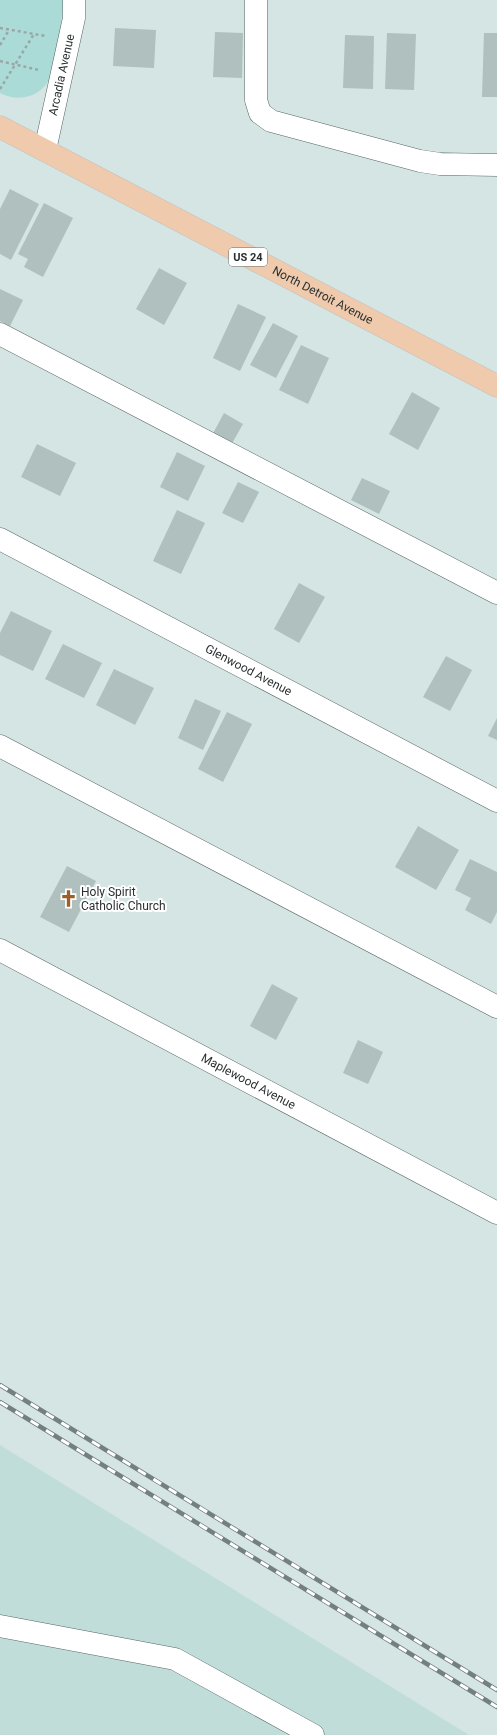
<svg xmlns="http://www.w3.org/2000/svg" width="497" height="1735" viewBox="0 0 497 1735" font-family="Roboto,sans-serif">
	<rect width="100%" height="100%" fill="#d4e5e4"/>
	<path fill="#c1ddda" d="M0 1445 469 1735H0Z"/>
	<path fill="#abdbd7" d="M0 0H63C63 15 60 28 58 43 56 54 55 66 51 76 42 97 19 103 0 93Z"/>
	<path fill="#afc0be" d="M115 28 156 30 154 68 113 66Z
		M215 32 243 33 242 78 213 77Z
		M387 33 416 34 414 90 385 89Z
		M484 33H497V97H482Z
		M345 35 374 36 373 89 343 88Z
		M10 189 39 204 11 260 0 254V209Z
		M44 203 73 218 43 277 24 267 28 259 18 254Z
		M159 268 187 283 164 325 136 309Z
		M0 289 23 300 10 326 0 321Z
		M238 304 266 317 240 371 213 358Z
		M273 323 298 336 276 378 250 365Z
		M301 345 329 358 308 404 279 390Z
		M412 392 440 408 418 450 389 434Z
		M224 413 243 424 230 447 211 437Z
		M37 444 76 463 60 496 21 477Z
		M177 452 205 466 188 501 160 487Z
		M362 478 390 491 379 514 351 500Z
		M238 482 259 492 243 523 222 513Z
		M177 510 205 523 181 574 153 561Z
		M299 583 325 597 299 643 274 629Z
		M11 611 52 631 33 671 0 655V633Z
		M63 644 102 663 84 698 45 679Z
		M446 656 472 670 450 711 423 697Z
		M114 669 154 688 135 725 96 705Z
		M195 699 221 711 203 750 178 738Z
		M227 712 252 724 223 782 198 769Z
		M497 718V740L488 736Z
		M418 826 459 850 436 890 395 867Z
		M470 859 497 872V912L491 924 465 910 471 898 455 890Z
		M67 866 96 881 69 932 40 917Z
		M272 984 298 998 276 1040 250 1026Z
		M358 1040 383 1052 368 1084 343 1073Z"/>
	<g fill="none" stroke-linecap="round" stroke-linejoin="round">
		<defs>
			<g id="minor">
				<path d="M256 0V100L260 113 271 121 420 161 440 164 497 165"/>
				<path id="s1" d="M45 150 74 18V0"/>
				<path d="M0 334 497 593"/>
				<path id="s2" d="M0 539 497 801"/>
				<path d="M0 746 497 1007"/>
				<path id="s3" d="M0 950 497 1213"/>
				<path d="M0 1626 175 1659 313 1735"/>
			</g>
			<g id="major">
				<path id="s4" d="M0 127 497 386"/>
			</g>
		</defs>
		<use href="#minor" stroke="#576765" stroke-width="23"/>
		<use href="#major" stroke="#bfc1c1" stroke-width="23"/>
		<path stroke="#9aa7a6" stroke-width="2.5" stroke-dasharray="3 3" stroke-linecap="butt" d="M0 28 46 36
			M0 45 9 30
			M0 61 39 70
			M0 89 34 34"/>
		<use href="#minor" stroke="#fff" stroke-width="22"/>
		<use href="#major" stroke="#efcaad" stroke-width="22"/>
		<defs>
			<path id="rail" d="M0 1385 497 1690
				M0 1402 497 1707"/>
		</defs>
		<use href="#rail" stroke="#747f7f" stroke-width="4.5"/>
		<use href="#rail" stroke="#fff" stroke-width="3" stroke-dasharray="9" stroke-linecap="butt"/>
	</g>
	<defs>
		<symbol id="church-bare" viewBox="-9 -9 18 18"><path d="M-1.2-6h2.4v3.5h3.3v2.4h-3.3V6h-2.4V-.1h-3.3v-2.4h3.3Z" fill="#9e5e27" stroke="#fff" stroke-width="2.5" paint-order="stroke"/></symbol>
	</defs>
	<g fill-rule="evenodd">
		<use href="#church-bare" x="56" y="886" width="25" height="25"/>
	</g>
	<g text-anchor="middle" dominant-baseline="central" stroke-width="4" stroke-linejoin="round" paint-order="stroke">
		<rect fill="#fff" stroke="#6a6e6e" stroke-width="1" x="229" y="248" width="38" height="18" rx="3"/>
		<g font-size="11" font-weight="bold" fill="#2a3030">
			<text x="248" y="257">US 24</text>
		</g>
		<g font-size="12" fill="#2a3030" stroke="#fff">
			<text stroke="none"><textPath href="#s1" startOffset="77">Arcadia Avenue</textPath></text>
			<text stroke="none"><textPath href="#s4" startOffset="364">North Detroit Avenue</textPath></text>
			<text stroke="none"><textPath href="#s2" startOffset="281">Glenwood Avenue</textPath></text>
			<text stroke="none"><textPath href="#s3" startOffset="281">Maplewood Avenue</textPath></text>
		</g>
		<g font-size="12" fill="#2a3030" stroke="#fff" text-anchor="start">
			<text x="81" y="892">Holy Spirit<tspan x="81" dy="14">Catholic Church</tspan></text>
		</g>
	</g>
</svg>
